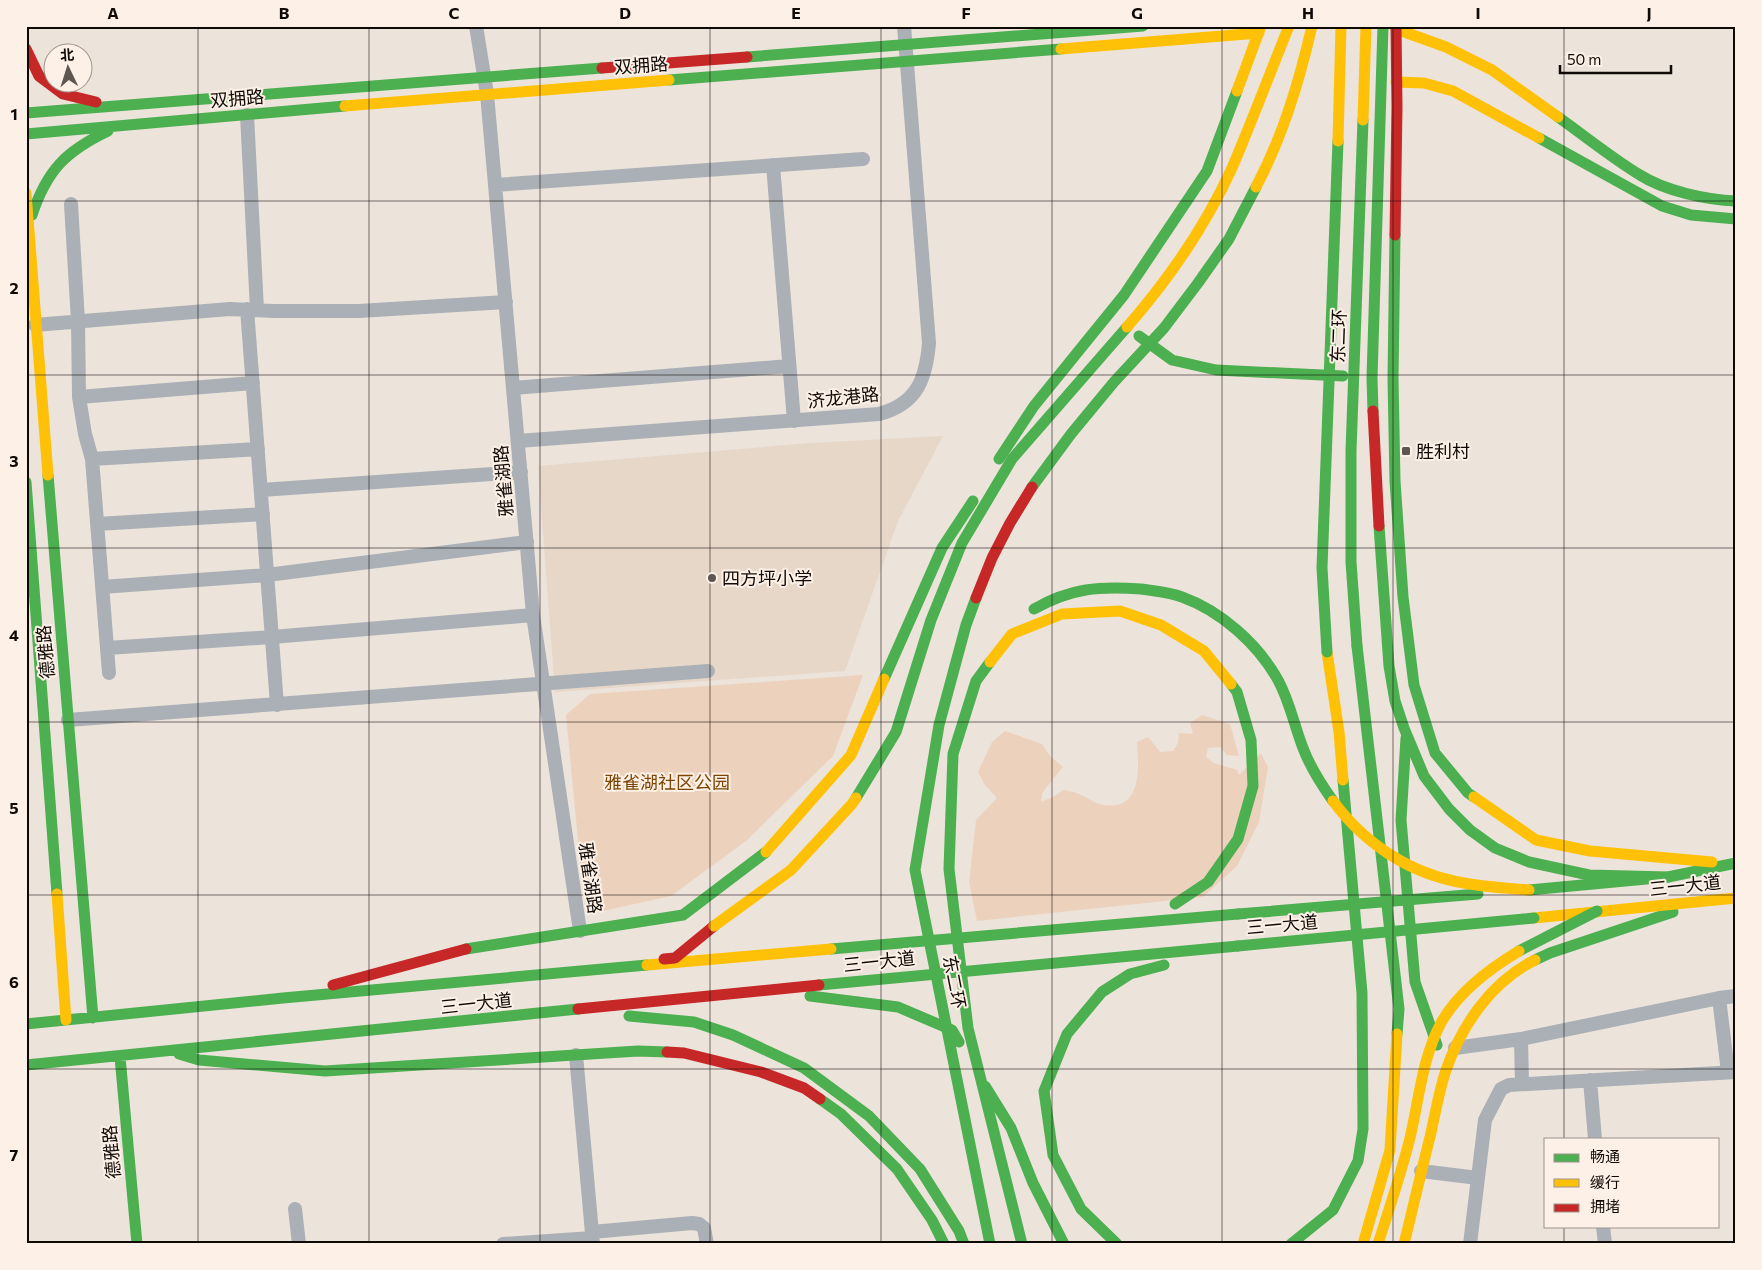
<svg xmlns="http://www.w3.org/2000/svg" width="1762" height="1270" viewBox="0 0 1762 1270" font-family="Commissioner,'Noto Sans SC',sans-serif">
	<rect width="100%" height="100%" fill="#ece3db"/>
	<path fill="#e7d7c9" d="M943 436 898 521 845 671 555 692 538 466 810 443Z"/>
	<path fill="#ecd2bc" d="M863 675 833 756 746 841 671 896 589 914 583 893 566 715 590 694Z
		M1202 715 1230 724 1239 756 1227 755 1220 747 1208 748 1206 757 1214 763 1237 770 1239 775 1261 753 1268 767 1259 822 1237 866 1203 897 977 921 969 882 976 820 997 798 985 785 978 772 992 742 1005 731 1042 744 1050 756 1063 767 1042 793 1041 802 1053 797 1064 790C1069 791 1074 792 1079 794 1087 797 1094 804 1104 805 1142 811 1139 768 1137 742L1148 737 1160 752 1173 751 1178 743 1179 733 1193 734 1190 723Z"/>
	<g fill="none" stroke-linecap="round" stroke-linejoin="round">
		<path stroke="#aab0b5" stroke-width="14" d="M476 26 487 94 533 615 580 931
			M247 115 257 310
			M773 165 794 421
			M495 185 863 159
			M71 204 78 321 79 397 85 434 92 459 109 673
			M247 309 277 705
			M35 325 230 309 273 311H359L506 302
			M513 388 789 366
			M79 397 253 383
			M518 441 879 414C917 404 926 379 929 343L904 26
			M92 459 258 449
			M261 490 521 472
			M97 524 263 514
			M102 587 267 575 527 542
			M107 648 272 637 533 615
			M68 720 708 671
			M1719 998 1728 1072
			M1521 1039 1522 1084
			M1455 1048 1521 1039 1719 998 1736 996
			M576 1055 593 1244
			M1590 1080 1595 1139
			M1421 1171 1478 1178
			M295 1209 299 1244
			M1603 1226 1605 1244
			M592 1232 692 1223 699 1224 704 1228 707 1244
			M503 1244 592 1238
			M1470 1244 1485 1120 1501 1089 1509 1085 1736 1072"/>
		<path stroke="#4caf50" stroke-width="11" d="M747 57 1143 26
			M669 80 1061 49
			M26 113 602 68
			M1558 117C1585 136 1612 158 1640 175 1665 191 1707 200 1736 201
			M26 134 345 106
			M1539 138 1662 206 1691 215 1736 219
			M32 215C47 170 66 151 108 131
			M1395 235 1393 379 1395 481 1403 597 1414 685 1435 753 1468 793 1474 797
			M1139 336 1172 360 1216 370 1343 376
			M1373 411 1372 378 1383 26
			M999 459 1034 406 1124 295 1207 171 1237 91
			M48 475 93 1018
			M26 482 57 894
			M1357 646 1399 1009 1397 1034
			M884 679 942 548 973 501
			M1406 738 1401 820 1415 982 1437 1045
			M1529 890 1668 877 1736 863
			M466 949 683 915 766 852
			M831 949 1238 914
			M1535 960 1550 953 1673 912
			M819 985 1238 946
			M810 996 898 1007 952 1030 959 1042
			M629 1016 694 1022 733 1035 804 1068 869 1116 920 1169 959 1231 964 1244
			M26 1024 283 998 647 965
			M179 1054 199 1060 325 1071 638 1051 667 1052
			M120 1057 137 1244
			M26 1065 578 1009
			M985 1086 1011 1128 1033 1183 1064 1244
			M820 1099 841 1114 897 1169 932 1220 944 1244
			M1117 1244 1081 1209 1053 1155 1044 1091 1067 1034 1102 992 1130 974 1164 965
			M1291 1244 1333 1210 1358 1161 1363 1129 1362 993 1343 780"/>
		<path stroke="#ffc107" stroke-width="11" d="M1396 29 1446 47 1492 70 1558 117
			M1061 49 1259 33
			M1396 82 1424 83 1453 91 1539 138
			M1237 91 1261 26
			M345 106 669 80
			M26 193 48 475
			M1327 652 1339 732 1343 780
			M1474 797 1536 840 1590 851 1712 862
			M766 852 851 755 884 679
			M57 894 66 1020
			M1534 918 1736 898
			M647 965 831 949
			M1363 1244 1390 1150 1397 1034
			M1404 1244C1413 1208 1421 1172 1430 1137 1435 1115 1439 1091 1446 1070 1462 1025 1491 982 1535 960"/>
		<path stroke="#c62828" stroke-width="11" d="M26 49 39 76 63 94 96 102
			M602 68 747 57
			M1395 235 1397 107 1396 26
			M664 959 675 958 714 926
			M333 985 466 949
			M578 1009 819 985
			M667 1052 684 1053 761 1072 804 1088 820 1099"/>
		<path stroke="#4caf50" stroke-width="11" d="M1032 487 1071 434 1114 382 1164 328 1198 283 1229 239 1256 187
			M1379 526 1389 666 1395 701 1404 728 1424 776 1449 809 1470 830 1495 848 1529 862 1589 875 1668 877
			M976 598 966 625 939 725 915 870 990 1244
			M1034 609C1071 588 1099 586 1141 589 1154 591 1169 592 1182 597 1221 611 1258 644 1278 680 1290 702 1294 725 1303 748 1310 767 1321 784 1333 801
			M1357 646 1351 562V451L1363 120
			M1327 652 1322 568 1338 141
			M990 662 976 681 953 754 949 869 968 1028 1022 1244
			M856 798 896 732 931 620 962 543 1012 459 1127 327
			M1175 904 1208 882 1238 839 1253 786 1251 740 1237 692 1231 684
			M1238 914 1478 894
			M1238 946 1534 918
			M1519 951 1597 911"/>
		<path stroke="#ffc107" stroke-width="11" d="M1363 120 1366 26
			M1338 141 1341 26
			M1256 187C1283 136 1299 82 1312 26
			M1127 327C1168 280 1206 225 1232 168 1252 121 1270 73 1289 26
			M990 662 1012 634 1062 614 1120 611 1161 625 1204 651 1231 684
			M1333 801C1365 844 1410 874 1464 883 1485 887 1507 888 1529 890
			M714 926 791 870 852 804 856 798
			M1378 1244C1389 1209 1401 1174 1410 1138 1419 1100 1422 1058 1441 1023 1458 992 1489 969 1519 951"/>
		<path stroke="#c62828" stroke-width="11" d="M1373 411 1379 526
			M976 598 992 558 1010 523 1032 487"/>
	</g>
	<path fill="none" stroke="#100a07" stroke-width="1" stroke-opacity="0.55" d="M198 26V1244M369 26V1244M540 26V1244M710 26V1244M881 26V1244M1052 26V1244M1222 26V1244M1393 26V1244M1564 26V1139M26 201H1736M26 375H1736M26 548H1736M26 722H1736M26 895H1736M26 1069H1736M1564 1226V1244"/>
	<g fill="#5d5651" stroke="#fdf0e6" stroke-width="2">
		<rect x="1401" y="446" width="10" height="10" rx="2.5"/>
		<circle cx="712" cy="578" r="5"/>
	</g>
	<g text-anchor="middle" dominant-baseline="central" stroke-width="4" stroke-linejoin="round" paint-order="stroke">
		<g font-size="18" fill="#100a07" stroke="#fdf0e6">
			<text transform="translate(641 65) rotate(-4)">双拥路</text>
			<text transform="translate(237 98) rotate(-5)">双拥路</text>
			<text transform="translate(1338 336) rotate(-88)">东二环</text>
			<text transform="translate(843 397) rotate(-6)">济龙港路</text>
			<text transform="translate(503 481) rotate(-95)">雅雀湖路</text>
			<text transform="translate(45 652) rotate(-95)">德雅路</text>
			<text transform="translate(591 878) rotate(82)">雅雀湖路</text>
			<text transform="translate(1685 885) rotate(-6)">三一大道</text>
			<text transform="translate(1282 924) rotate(-5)">三一大道</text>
			<text transform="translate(879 961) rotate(-6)">三一大道</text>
			<text transform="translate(955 982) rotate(79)">东二环</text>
			<text transform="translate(476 1003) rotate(-6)">三一大道</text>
			<text transform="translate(111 1152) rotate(-95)">德雅路</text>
		</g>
		<g font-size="18" fill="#100a07" stroke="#fdf0e6" text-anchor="start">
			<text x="1416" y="451">胜利村</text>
			<text x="722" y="578">四方坪小学</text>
		</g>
		<g font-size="18" fill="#7c4504" stroke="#fdf0e6">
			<text x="667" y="782">雅雀湖社区公园</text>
		</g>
	</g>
	<rect width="1762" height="1270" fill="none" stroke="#fdf0e6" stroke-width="55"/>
	<rect x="1544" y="1138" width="175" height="90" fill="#fdf0e6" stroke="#9e948d"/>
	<rect x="1554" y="1154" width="25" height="8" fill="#4caf50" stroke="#9e948d"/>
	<text x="1590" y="1162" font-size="15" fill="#100a07">畅通</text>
	<rect x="1554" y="1179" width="25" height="8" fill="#ffc107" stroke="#9e948d"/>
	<text x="1590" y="1188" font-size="15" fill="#100a07">缓行</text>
	<rect x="1554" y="1204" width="25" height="8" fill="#c62828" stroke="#9e948d"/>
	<text x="1590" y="1212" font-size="15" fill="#100a07">拥堵</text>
	<g transform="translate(68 68) rotate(356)"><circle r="24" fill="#fdf0e6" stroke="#9e948d"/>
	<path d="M0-4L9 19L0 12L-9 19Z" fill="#5d5651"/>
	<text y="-8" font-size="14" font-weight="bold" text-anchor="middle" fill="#100a07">北</text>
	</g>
	<path d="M1560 65v8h111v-8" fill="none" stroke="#100a07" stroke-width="2.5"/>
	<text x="1567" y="65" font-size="15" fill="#100a07" stroke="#fdf0e6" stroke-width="4" paint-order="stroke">50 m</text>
	<rect x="28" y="28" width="1706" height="1214" fill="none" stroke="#100a07" stroke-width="2"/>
	<g font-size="16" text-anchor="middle" font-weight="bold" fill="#100a07">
		<text x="113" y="19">A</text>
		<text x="284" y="19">B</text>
		<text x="454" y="19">C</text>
		<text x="625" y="19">D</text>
		<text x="796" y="19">E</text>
		<text x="966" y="19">F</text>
		<text x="1137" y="19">G</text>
		<text x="1308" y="19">H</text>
		<text x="1478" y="19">I</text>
		<text x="1649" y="19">J</text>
		<text x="14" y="120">1</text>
		<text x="14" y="294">2</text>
		<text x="14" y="467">3</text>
		<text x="14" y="641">4</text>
		<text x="14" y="814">5</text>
		<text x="14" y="988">6</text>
		<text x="14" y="1161">7</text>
	</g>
</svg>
